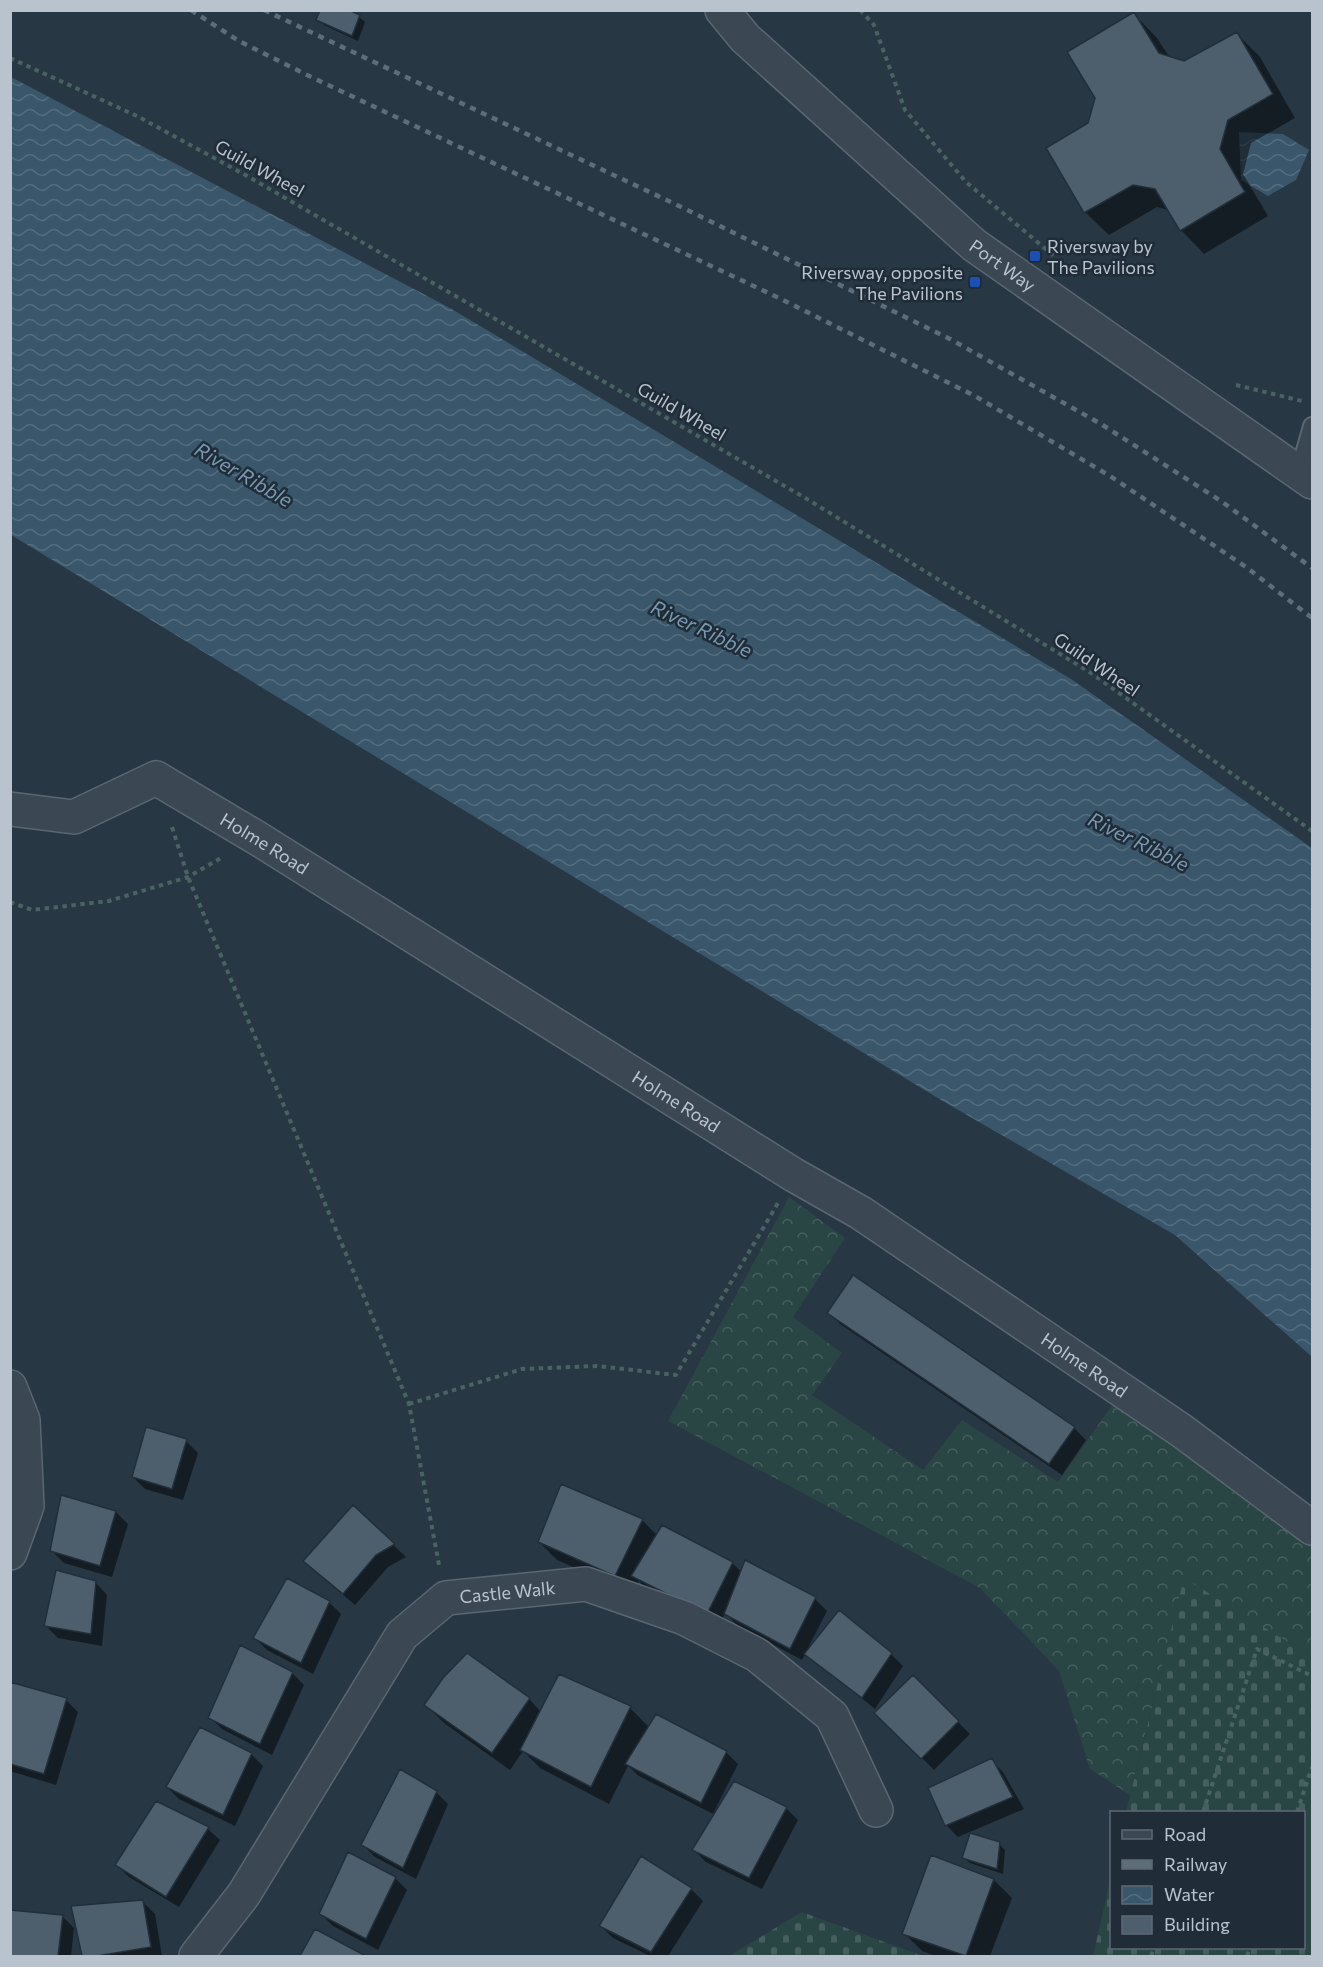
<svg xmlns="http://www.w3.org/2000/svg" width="1323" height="1967" viewBox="0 0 1323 1967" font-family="Commissioner,sans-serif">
	<defs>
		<pattern id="forest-crowns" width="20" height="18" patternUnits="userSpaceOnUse" patternTransform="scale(1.5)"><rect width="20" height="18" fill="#294544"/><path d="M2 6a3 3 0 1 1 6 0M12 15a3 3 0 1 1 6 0" fill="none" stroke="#465e5e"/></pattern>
		<pattern id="cemetery-stones" width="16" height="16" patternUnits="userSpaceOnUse" patternTransform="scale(1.5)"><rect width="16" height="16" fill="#294544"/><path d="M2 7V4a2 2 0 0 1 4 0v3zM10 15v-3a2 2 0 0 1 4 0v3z" fill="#465e5e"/></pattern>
		<pattern id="water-waves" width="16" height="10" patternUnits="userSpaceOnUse" patternTransform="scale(1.5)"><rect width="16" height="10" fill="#3a566b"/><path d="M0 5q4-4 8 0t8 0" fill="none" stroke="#546d7f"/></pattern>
	</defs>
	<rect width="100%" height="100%" fill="#273744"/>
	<path fill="url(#forest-crowns)" d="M789 1197 845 1238 793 1317 842 1353 812 1395 923 1470 962 1420 1058 1482 1115 1401 1312 1546V1657L1184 1579 1130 1795 1090 1769 1059 1671 980 1588 668 1421Z"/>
	<path fill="url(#cemetery-stones)" d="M1184 1578 1312 1657V1956H1093L1111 1876 1112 1948H1304V1812H1126Z
		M802 1912 923 1956H729Z"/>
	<path fill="url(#water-waves)" d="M11 77 450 308 1071 679 1312 848V1357L1175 1235 941 1100 11 535Z
		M1239 132 1283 134 1309 150 1296 180 1268 196 1241 180Z"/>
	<path fill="#0007" d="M1134 14 1157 38 1170 58 1185 63 1236 33 1260 57 1295 118 1251 143 1243 174 1268 216 1204 254 1181 230 1169 210 1157 207 1109 235 1085 212 1089 124Z
		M359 17 365 22 358 41 324 25 318 20Z
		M829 1312 1074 1428 1086 1440 1062 1475 840 1324Z
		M186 1441 198 1453 183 1500 145 1489 133 1477Z
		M353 1507 406 1557 388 1567 355 1605 317 1573Z
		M116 1512 128 1524 112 1577 64 1563 52 1551Z
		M642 1520 658 1536 663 1527 732 1563 742 1572 815 1599 827 1611 806 1652 891 1654 903 1666 875 1709 806 1653 802 1660 737 1625 725 1613 720 1625 645 1588 639 1581 633 1593 557 1560 539 1542Z
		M95 1582 107 1595 102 1646 58 1638 46 1626Z
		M329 1602 341 1614 313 1674 267 1650 255 1638Z
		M292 1673 304 1685 272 1755 222 1729 210 1717Z
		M913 1677 970 1734 934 1770 877 1713Z
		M10 1683 66 1700 78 1712 56 1785 10 1771Z
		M529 1699 541 1712 630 1708 649 1727 726 1752 738 1764 713 1814 639 1776 628 1766 609 1804 540 1768 523 1751 510 1770 444 1723 426 1705Z
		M251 1754 263 1766 235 1826 179 1799 167 1787Z
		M991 1760 1003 1772 1024 1809 958 1837 946 1825Z
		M436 1792 448 1804 416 1879 375 1857 363 1845Z
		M786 1808 798 1820 762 1889 706 1862 694 1850Z
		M208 1829 220 1840 179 1907 129 1877 117 1865Z
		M999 1844 1005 1850 1003 1874 970 1863 964 1858Z
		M932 1857 994 1880 1012 1898 990 1956H936L922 1951 904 1933Z
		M395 1878 407 1890 378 1950 333 1926 321 1914Z
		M691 1889 703 1901 668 1956H650L613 1938 601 1926Z
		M143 1902 155 1914 162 1956H83L73 1908Z
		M10 1911 62 1916 74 1928 71 1956H10Z
		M315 1931 363 1956H301Z"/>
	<path fill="#4d5f6c" stroke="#222f3b" stroke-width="1.5" d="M320 10H349L360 15 352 36 316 20Z
		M1134 12 1159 53 1184 61 1237 32 1273 94 1228 120 1220 149 1245 192 1180 231 1155 189 1133 185 1084 213 1046 148 1088 123 1095 98 1067 52Z
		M853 1275 1075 1427 1049 1464 827 1313Z
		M146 1427 187 1439 172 1489 132 1477Z
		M561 1484 643 1519 615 1576 538 1542Z
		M61 1495 116 1511 100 1566 50 1551Z
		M353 1505 395 1544 376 1555 343 1594 303 1561Z
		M662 1525 733 1562 707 1614 631 1576Z
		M745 1560 816 1597 790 1649 724 1614Z
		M56 1570 96 1581 91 1634 44 1626Z
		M287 1578 330 1601 301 1663 253 1638Z
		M839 1610 892 1653 862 1698 804 1654Z
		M240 1645 293 1672 260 1744 208 1718Z
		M467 1653 530 1698 492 1753 424 1705 443 1678Z
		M559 1674 631 1706 591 1787 520 1750Z
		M913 1675 959 1721 921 1759 874 1713Z
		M10 1682 67 1698 44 1774 10 1764Z
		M656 1714 727 1751 701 1803 625 1764Z
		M200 1727 252 1753 223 1815 166 1787Z
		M992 1758 1013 1797 945 1826 928 1788Z
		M400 1769 437 1791 403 1868 361 1845Z
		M734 1781 787 1807 749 1878 692 1850Z
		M156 1801 209 1827 166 1897 115 1865Z
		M970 1833 1000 1842 997 1869 962 1858Z
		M348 1852 396 1877 366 1939 319 1914Z
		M931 1855 994 1879 966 1956 902 1934Z
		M641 1856 692 1888 651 1952 599 1926Z
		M143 1900 151 1947 97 1956H82L71 1906Z
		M10 1910 63 1915 58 1956H10Z
		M315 1929 366 1956H300Z"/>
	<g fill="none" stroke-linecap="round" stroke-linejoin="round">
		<defs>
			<path id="service" d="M1299 472 1312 426"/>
			<g id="minor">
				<path id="s1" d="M10 809 74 817 156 778 257 838 794 1175 861 1213 1182 1431 1312 1528"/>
				<path d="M10 1387 23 1420 27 1506 10 1553"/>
				<path id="s2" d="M196 1956 244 1894 402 1635 446 1598 586 1584 684 1618 757 1655 832 1716 876 1810"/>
			</g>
			<g id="tertiary">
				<path id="s3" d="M722 10 745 38 974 245 1312 482"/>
			</g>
		</defs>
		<use href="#service" stroke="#5a6671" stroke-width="20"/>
		<use href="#minor" stroke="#5a6671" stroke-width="36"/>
		<use href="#tertiary" stroke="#5a6671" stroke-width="36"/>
		<path stroke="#496262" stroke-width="4" stroke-dasharray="4.5 4.5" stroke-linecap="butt" d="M860 10 874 25 905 110 966 182 1054 256
			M10 58 137 116 249 177 802 496 1091 673 1312 831
			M1236 385 1302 401
			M172 827 188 877 409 1404 439 1565
			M10 902 32 910 109 901 188 877 221 858
			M409 1404 522 1369 597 1366 676 1375 778 1203
			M1203 1812 1257 1649 1312 1676
			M1297 1812 1312 1767
			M1151 1956 1154 1948
			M1247 1956 1250 1948"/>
		<use href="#service" stroke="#3b4853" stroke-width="16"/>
		<use href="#minor" stroke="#3b4853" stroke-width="33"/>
		<use href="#tertiary" stroke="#3b4853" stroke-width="33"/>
		<path stroke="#5d6d7a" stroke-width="4.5" stroke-dasharray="6 6" stroke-linecap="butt" d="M191 10 239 41 307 75 779 298 975 396 1110 476 1246 567 1312 618
			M264 10 675 204 950 339 1101 424 1221 501 1312 568"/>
	</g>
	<g fill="#1a4fb4" stroke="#202d39" stroke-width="2">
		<rect x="1029" y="250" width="12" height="12" rx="3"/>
		<rect x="969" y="276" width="12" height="12" rx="3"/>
	</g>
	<g text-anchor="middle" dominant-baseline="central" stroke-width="5" stroke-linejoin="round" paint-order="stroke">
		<g font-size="18" fill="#b9c3cd" stroke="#202d39">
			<text transform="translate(260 168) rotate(29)">Guild Wheel</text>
			<text stroke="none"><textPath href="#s3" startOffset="380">Port Way</textPath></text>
			<text transform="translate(682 411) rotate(30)">Guild Wheel</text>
			<text transform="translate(1097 664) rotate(34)">Guild Wheel</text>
			<text stroke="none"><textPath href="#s1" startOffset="282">Holme Road</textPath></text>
			<text stroke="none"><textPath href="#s1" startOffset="768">Holme Road</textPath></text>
			<text stroke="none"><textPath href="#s1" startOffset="1254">Holme Road</textPath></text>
			<text stroke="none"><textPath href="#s2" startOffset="501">Castle Walk</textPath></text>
		</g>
		<g font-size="18" fill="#b9c3cd" stroke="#202d39" text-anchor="start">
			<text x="1047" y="246">Riversway by<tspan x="1047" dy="21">The Pavilions</tspan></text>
			<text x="963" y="272" text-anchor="end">Riversway, opposite<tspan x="963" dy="21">The Pavilions</tspan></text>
		</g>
		<g font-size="20" font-style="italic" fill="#7898b0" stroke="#202d39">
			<text transform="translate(244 474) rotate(30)">River Ribble</text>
			<text transform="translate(702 628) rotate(25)">River Ribble</text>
			<text transform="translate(1139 841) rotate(26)">River Ribble</text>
		</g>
	</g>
	<rect width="1323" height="1967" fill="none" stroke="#b9c3cd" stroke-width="24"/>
	<rect x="1110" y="1811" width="195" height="138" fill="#202d39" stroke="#5d6974" stroke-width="1.5"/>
	<rect x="1122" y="1830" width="30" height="9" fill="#3b4853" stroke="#5d6974" stroke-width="1.5"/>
	<text x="1164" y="1841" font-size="18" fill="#b9c3cd">Road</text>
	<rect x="1122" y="1860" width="30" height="9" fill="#5d6d7a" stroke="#5d6974" stroke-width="1.5"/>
	<text x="1164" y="1871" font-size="18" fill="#b9c3cd">Railway</text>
	<rect x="1122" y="1886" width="30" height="18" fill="url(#water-waves)" stroke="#5d6974" stroke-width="1.5"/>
	<text x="1164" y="1901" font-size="18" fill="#b9c3cd">Water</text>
	<rect x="1122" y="1916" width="30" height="18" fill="#4d5f6c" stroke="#5d6974" stroke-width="1.5"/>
	<text x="1164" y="1931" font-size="18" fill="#b9c3cd">Building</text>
</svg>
